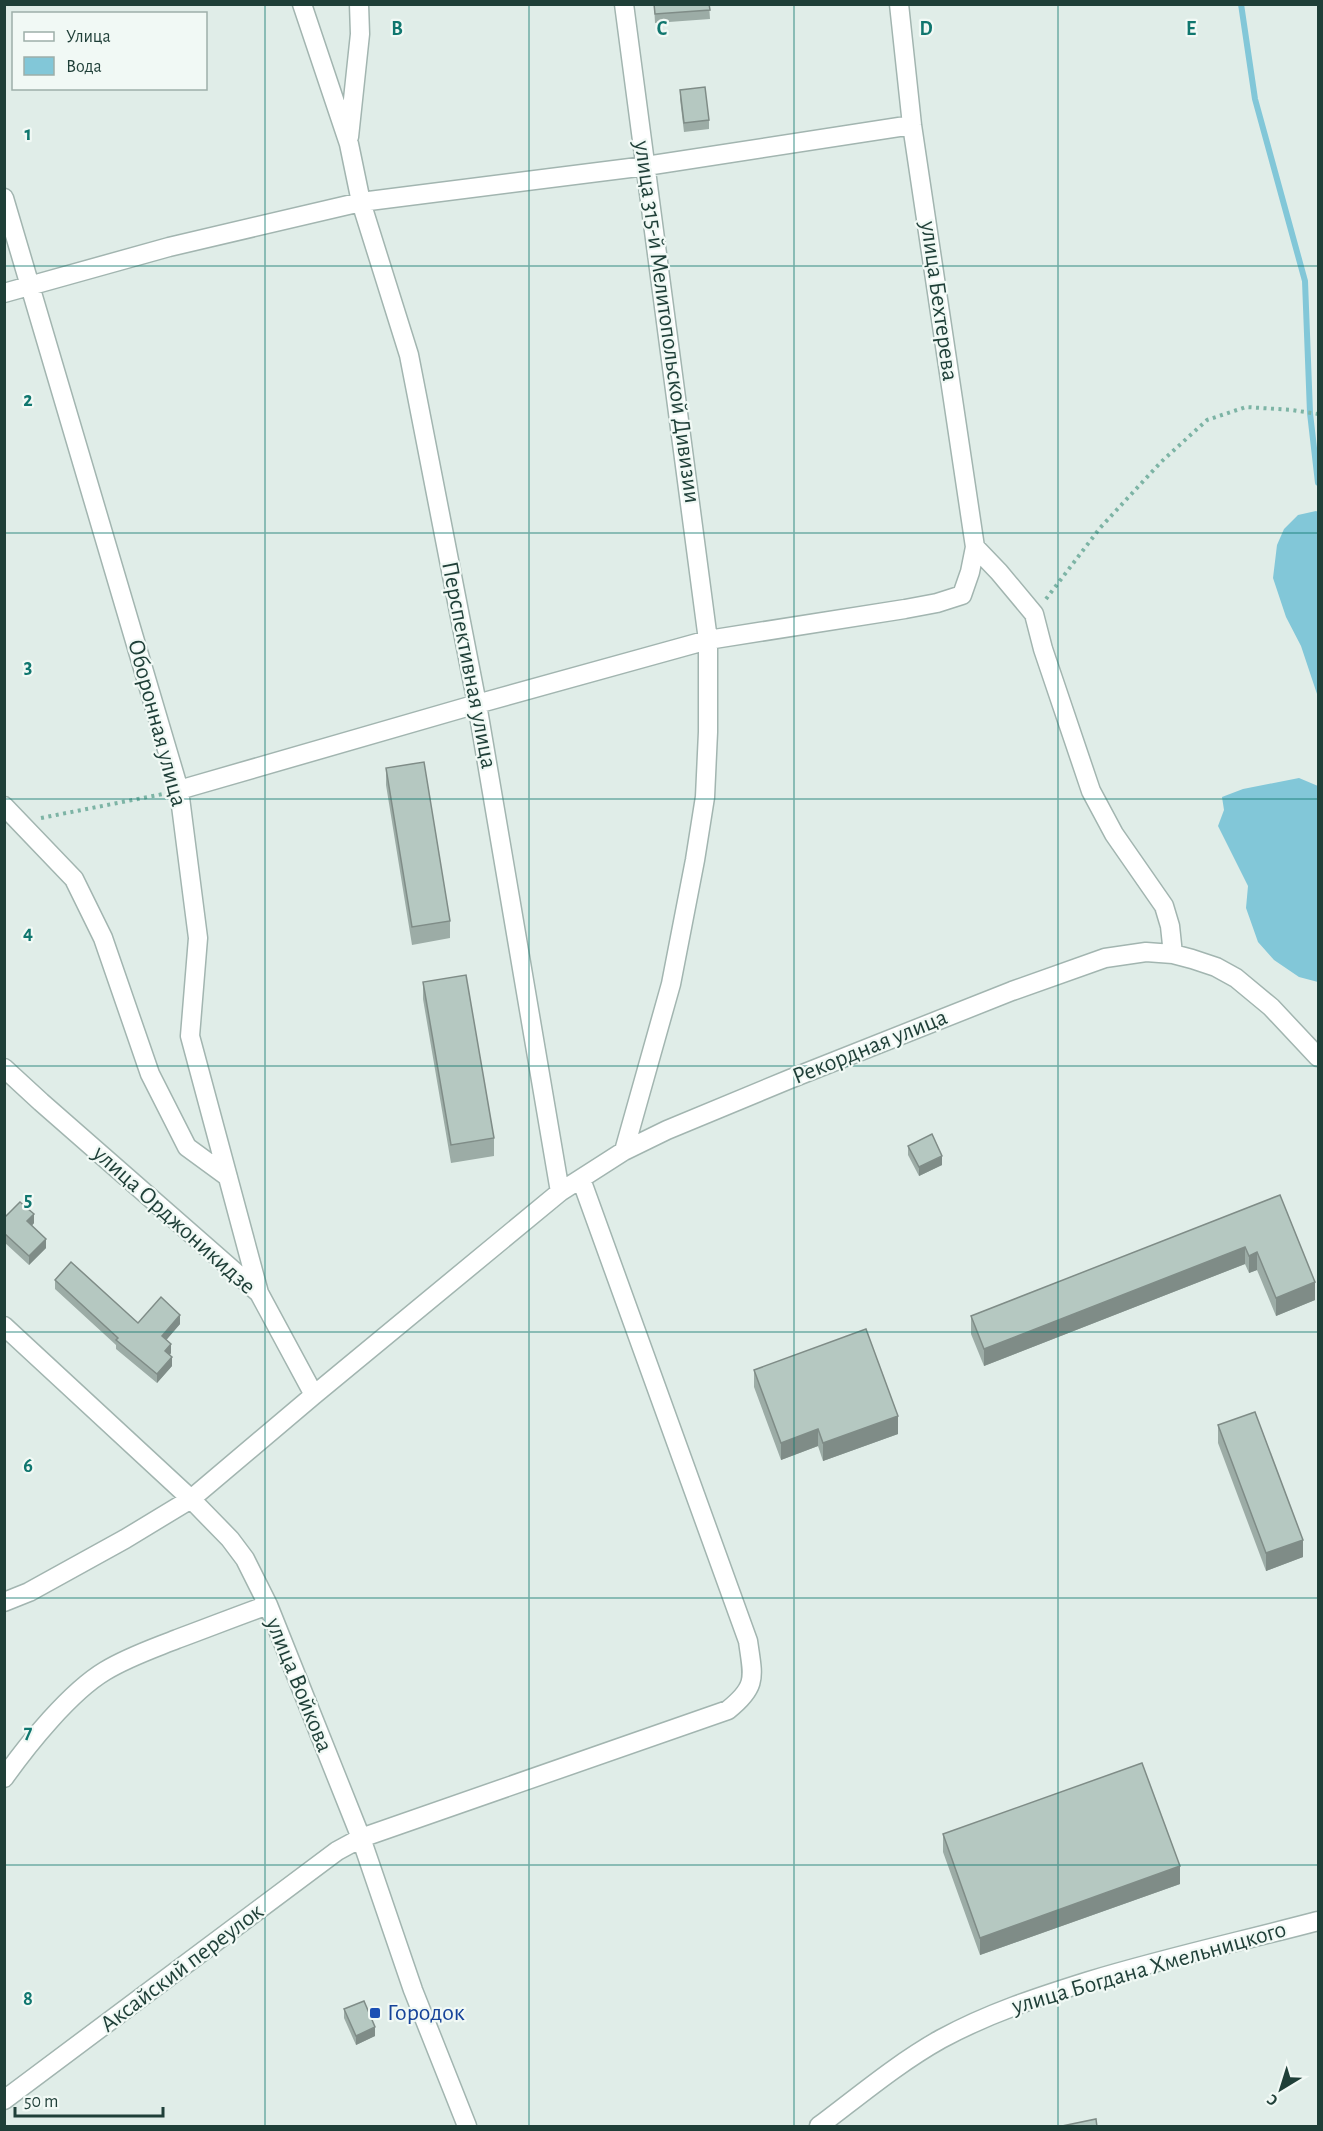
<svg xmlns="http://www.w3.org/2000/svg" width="1323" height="2131" viewBox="0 0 1323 2131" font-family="'Alegreya Sans',sans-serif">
	<rect width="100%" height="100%" fill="#e0ede8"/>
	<path fill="#82c7d8" d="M1316 511 1318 512V697L1301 646 1286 617 1273 578 1277 545 1284 529 1298 515Z
		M1299 778 1318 786V982L1299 977 1274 960 1258 942 1246 908 1248 886 1218 826 1224 810 1222 797 1243 789Z"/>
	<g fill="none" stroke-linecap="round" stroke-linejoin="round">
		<path stroke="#82c7d8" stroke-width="6" d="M1241 4 1255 99 1305 281 1310 413 1318 483"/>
		<defs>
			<path id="minor" d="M302 4 349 144 361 202 409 355 477 704 560 1192
				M349 137 360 34 359 4
				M4 198 179 790 198 938 190 1036 259 1293
				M4 293 169 247 361 202 646 166 912 125
				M975 547 999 572 1034 614 1043 649 1091 791 1114 834 1164 906 1170 926 1173 954
				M179 790 477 704 708 640 905 609 937 603 962 595 970 572 975 547 912 125 899 4
				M4 806 74 879 103 938 150 1074 187 1147 228 1177
				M4 1068 41 1102 259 1293 314 1395
				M624 1151 671 984 695 860 705 797 708 732V640L624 4
				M4 1326 191 1499 230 1539 245 1559 268 1605 361 1838 413 1990 467 2126
				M4 1602 29 1592 125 1539 191 1499 314 1395 560 1192 624 1151 667 1130 790 1079 1012 991 1105 958 1146 952 1173 954 1192 959 1216 967 1236 978 1271 1007 1318 1057
				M4 1778C28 1744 70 1692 105 1671 128 1657 152 1649 177 1639 207 1628 237 1616 268 1605
				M4 2100 337 1851 361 1838 728 1710C758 1686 753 1677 748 1641L581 1179
				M819 2126C859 2096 898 2063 941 2039 989 2013 1038 1997 1089 1981 1165 1958 1242 1941 1318 1921"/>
		</defs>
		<use href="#minor" stroke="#a2b5b0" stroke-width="21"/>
		<path stroke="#7db4a5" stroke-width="4" stroke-dasharray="3 4.5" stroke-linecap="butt" d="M1046 599 1100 528 1161 462 1207 420 1246 407 1292 410 1318 414
			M41 818 163 794"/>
		<use href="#minor" stroke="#fff" stroke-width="18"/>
	</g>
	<path fill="#9caca6" d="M654 4H709L710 19 655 23Z
		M680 90 709 120V129L684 132 680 99Z
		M386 768 450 921V938L412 945 386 785Z
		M423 982 494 1138V1156L451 1163 423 999Z
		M908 1146 942 1165 919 1176 908 1155Z
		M1280 1195 1315 1300 1276 1316 1257 1270 1249 1273 1245 1264 984 1366 971 1334V1316Z
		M4 1218 34 1223 32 1226 46 1248 29 1265 4 1242Z
		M55 1280 138 1323 180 1324 166 1340 171 1353 170 1355 172 1366 157 1383 116 1349V1345L55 1289Z
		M754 1370 898 1434 823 1461 818 1446 781 1460 754 1387Z
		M1218 1425 1303 1557 1266 1571 1218 1443Z
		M943 1834 1180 1884 980 1955 943 1852Z
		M344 2009 375 2036 356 2045 344 2018Z"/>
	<path fill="#7f8c87" d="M942 1156V1165L919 1176V1167Z
		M34 1214V1223L27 1230V1221Z
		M46 1239V1248L29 1265V1256Z
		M1245 1247V1264L984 1366V1349Z
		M1257 1252V1270L1249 1273V1256Z
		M1315 1282V1300L1276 1316V1298Z
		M180 1315V1324L162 1345V1336Z
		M171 1344V1353L165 1360V1351Z
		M172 1357V1366L157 1383V1374Z
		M898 1416V1434L823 1461V1443Z
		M818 1429V1446L781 1460V1443Z
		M1303 1540V1557L1266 1571V1553Z
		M1180 1866V1884L980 1955V1938Z
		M375 2027V2036L356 2045V2036Z"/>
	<path fill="#b5c8c1" stroke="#7f8c87" stroke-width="1.5" d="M654 4H709L710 10 655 14Z
		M705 87 709 120 684 123 680 90Z
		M424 762 450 921 412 927 386 768Z
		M466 975 494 1138 451 1145 423 982Z
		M932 1134 942 1156 919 1167 908 1146Z
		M1280 1195 1315 1282 1276 1298 1257 1252 1249 1256 1245 1247 984 1349 971 1316Z
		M20 1202 34 1214 27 1221 46 1239 29 1256 4 1233V1218Z
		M71 1262 138 1323 161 1297 180 1315 162 1336 171 1344 165 1351 172 1357 157 1374 116 1340 118 1338 55 1280Z
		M866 1329 898 1416 823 1443 818 1429 781 1443 754 1370Z
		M1255 1412 1303 1540 1266 1553 1218 1425Z
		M1142 1763 1180 1866 980 1938 943 1834Z
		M364 2001 375 2027 356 2036 344 2009Z
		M1096 2119 1097 2127 1062 2126Z"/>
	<path fill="none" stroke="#0f766e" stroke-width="1.5" stroke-opacity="0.55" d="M265 4V2126M529 4V2126M794 4V2126M1058 4V2126M4 266H1318M4 533H1318M4 799H1318M4 1066H1318M4 1332H1318M4 1598H1318M4 1865H1318"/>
	<rect fill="#1a4fb4" stroke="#f1f9f5" stroke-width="2" x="369" y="2007" width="12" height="12" rx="3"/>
	<g text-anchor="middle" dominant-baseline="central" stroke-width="4.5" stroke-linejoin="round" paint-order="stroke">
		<g font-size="24" fill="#1f3f38" stroke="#f1f9f5">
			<text transform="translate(939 301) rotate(82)">улица Бехтерева</text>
			<text transform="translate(667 322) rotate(82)">улица 315-й Мелитопольской Дивизии</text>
			<text transform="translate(469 665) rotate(79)">Перспективная улица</text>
			<text transform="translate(157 723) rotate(75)">Оборонная улица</text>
			<text transform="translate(870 1047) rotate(-22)">Рекордная улица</text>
			<text transform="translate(174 1220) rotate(42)">улица Орджоникидзе</text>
			<text transform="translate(299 1685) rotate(68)">улица Войкова</text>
			<text transform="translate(182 1968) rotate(-37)">Аксайский переулок</text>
			<text transform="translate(1149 1968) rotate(-16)">улица Богдана Хмельницкого</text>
		</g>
		<g font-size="24" fill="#164399" stroke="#f1f9f5" text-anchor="start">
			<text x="387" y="2013">Городок</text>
		</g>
	</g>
	<g font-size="20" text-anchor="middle" font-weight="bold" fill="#0f766e" stroke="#f1f9f5" stroke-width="4.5" stroke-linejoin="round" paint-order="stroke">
		<text x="397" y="35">B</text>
		<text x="662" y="35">C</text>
		<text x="926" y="35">D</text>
		<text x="1191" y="35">E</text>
		<text x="28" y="140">1</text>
		<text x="28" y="406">2</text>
		<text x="28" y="673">3</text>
		<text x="28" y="939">4</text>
		<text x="28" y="1206">5</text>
		<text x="28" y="1472">6</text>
		<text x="28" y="1738">7</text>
		<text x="28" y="2005">8</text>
	</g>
	<rect width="1323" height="2131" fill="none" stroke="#1f3f38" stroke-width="12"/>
	<rect x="12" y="12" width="195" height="78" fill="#f1f9f5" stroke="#9dafa9" stroke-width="1.5"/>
	<rect x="24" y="32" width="30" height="9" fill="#ffffff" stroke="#9dafa9" stroke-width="1.5"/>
	<text x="66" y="42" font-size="18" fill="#1f3f38">Улица</text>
	<rect x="24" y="57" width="30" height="18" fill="#82c7d8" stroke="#9dafa9" stroke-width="1.5"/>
	<text x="66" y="72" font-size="18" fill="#1f3f38">Вода</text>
	<g transform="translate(1281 2089) rotate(218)" stroke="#f1f9f5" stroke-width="4.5" paint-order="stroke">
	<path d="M0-4.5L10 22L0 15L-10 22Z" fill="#1f3f38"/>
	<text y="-9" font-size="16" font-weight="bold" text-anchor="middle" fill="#1f3f38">С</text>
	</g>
	<path d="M15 2107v9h148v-9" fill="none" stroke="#1f3f38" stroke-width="3"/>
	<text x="24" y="2107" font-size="18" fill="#1f3f38" stroke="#f1f9f5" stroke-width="4.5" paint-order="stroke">50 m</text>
</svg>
